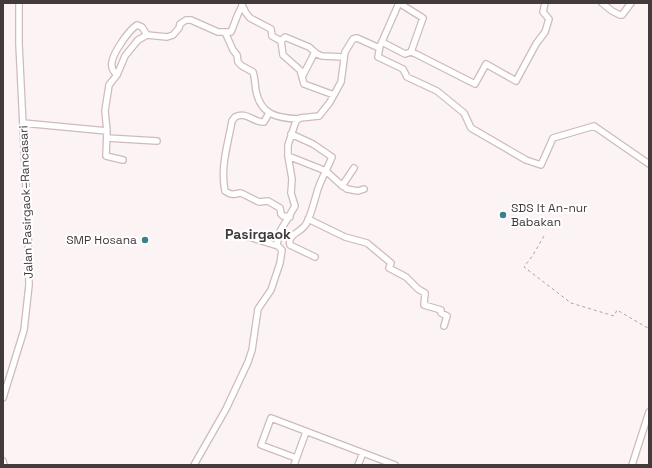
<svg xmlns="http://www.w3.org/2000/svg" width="652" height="468" viewBox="0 0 652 468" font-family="'Space Grotesk',sans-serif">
	<rect width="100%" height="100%" fill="#fcf3f5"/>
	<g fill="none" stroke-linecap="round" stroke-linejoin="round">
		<defs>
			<path id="minor" d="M399 3 423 18 411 52
				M602 3 612 11 620 15H622L631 3
				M242 5 246 13 250 18 271 29 272 36 281 41 283 55 300 70 304 84 334 95
				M225 32 233 50 237 55 238 62 242 66 253 72C255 78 255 84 256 91 261 115 277 118 298 119
				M281 41 285 37 309 47 317 54 322 56 344 57
				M382 42 405 54 411 52 416 54 475 84 486 64 516 81 536 44 545 32 549 19 543 12 545 3
				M380 46 378 57 403 69 407 77 437 91 464 113 471 128 526 160 541 165 553 138 594 126 649 164
				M117 75C115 73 112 70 112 67 109 57 129 30 137 25L142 27 147 35
				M302 77 315 52
				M269 113 264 122C253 123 248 111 235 117L232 121C228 144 220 167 225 191 233 196 233 194 241 193L259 202 268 201 280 208 281 214 283 216 290 217
				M23 123 107 131
				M291 134 313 144 332 157C328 167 323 176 319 186 315 197 312 214 306 224 301 233 287 234 290 245L315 257
				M107 138 157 141
				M288 156 326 171 338 182 347 189 358 191 364 189
				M123 160 106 156 107 131 105 111 109 85 117 75 125 56 138 40 147 35 167 37 173 35 179 28 180 24 186 20H191L218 32H231L238 14 242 6
				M342 186 354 168
				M308 219 345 237 367 243 391 263 389 268 406 277 418 289 425 293 424 305 441 310V313L447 316 444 326
				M246 236 278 246
				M3 398 24 330 29 285 28 229 19 44V3
				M296 458 261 445 271 418 395 465
				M3 461 4 465
				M194 465 226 409 248 362 252 350 258 309 271 290 280 263 282 250 277 245 279 233 295 206 291 193 292 179 288 156V145L296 121 300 118 319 116 330 102 341 82 345 52 353 39 357 38 377 47 380 46 399 3
				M294 465 306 432
				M358 465 363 453
				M632 465 649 412"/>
		</defs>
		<use href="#minor" stroke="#cfbabd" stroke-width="8"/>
		<path stroke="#aca3a5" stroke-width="1" stroke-dasharray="3 3" stroke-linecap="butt" d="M544 236 533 255 524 267 571 303 614 316 617 310 646 327 649 328"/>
		<use href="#minor" stroke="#fff" stroke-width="5.5"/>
	</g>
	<g fill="#3a818b" stroke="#fff" stroke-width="1.5">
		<circle cx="503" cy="215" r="4"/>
		<circle cx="145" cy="240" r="4"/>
	</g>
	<g text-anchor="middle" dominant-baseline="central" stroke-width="4" stroke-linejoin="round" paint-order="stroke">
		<g font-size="12" fill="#433a3c" stroke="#fff">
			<text transform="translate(26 202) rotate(-92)">Jalan Pasirgaok–Rancasari</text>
		</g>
		<g font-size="12" fill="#433a3c" stroke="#fff" text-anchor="start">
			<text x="511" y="208">SDS It An-nur<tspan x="511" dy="14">Babakan</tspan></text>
			<text x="137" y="240" text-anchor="end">SMP Hosana</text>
		</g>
		<g font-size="14" font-weight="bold" fill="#433a3c" stroke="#fff">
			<text x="258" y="234">Pasirgaok</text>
		</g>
	</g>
	<rect width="652" height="468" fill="none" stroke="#433a3c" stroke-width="8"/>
</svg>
